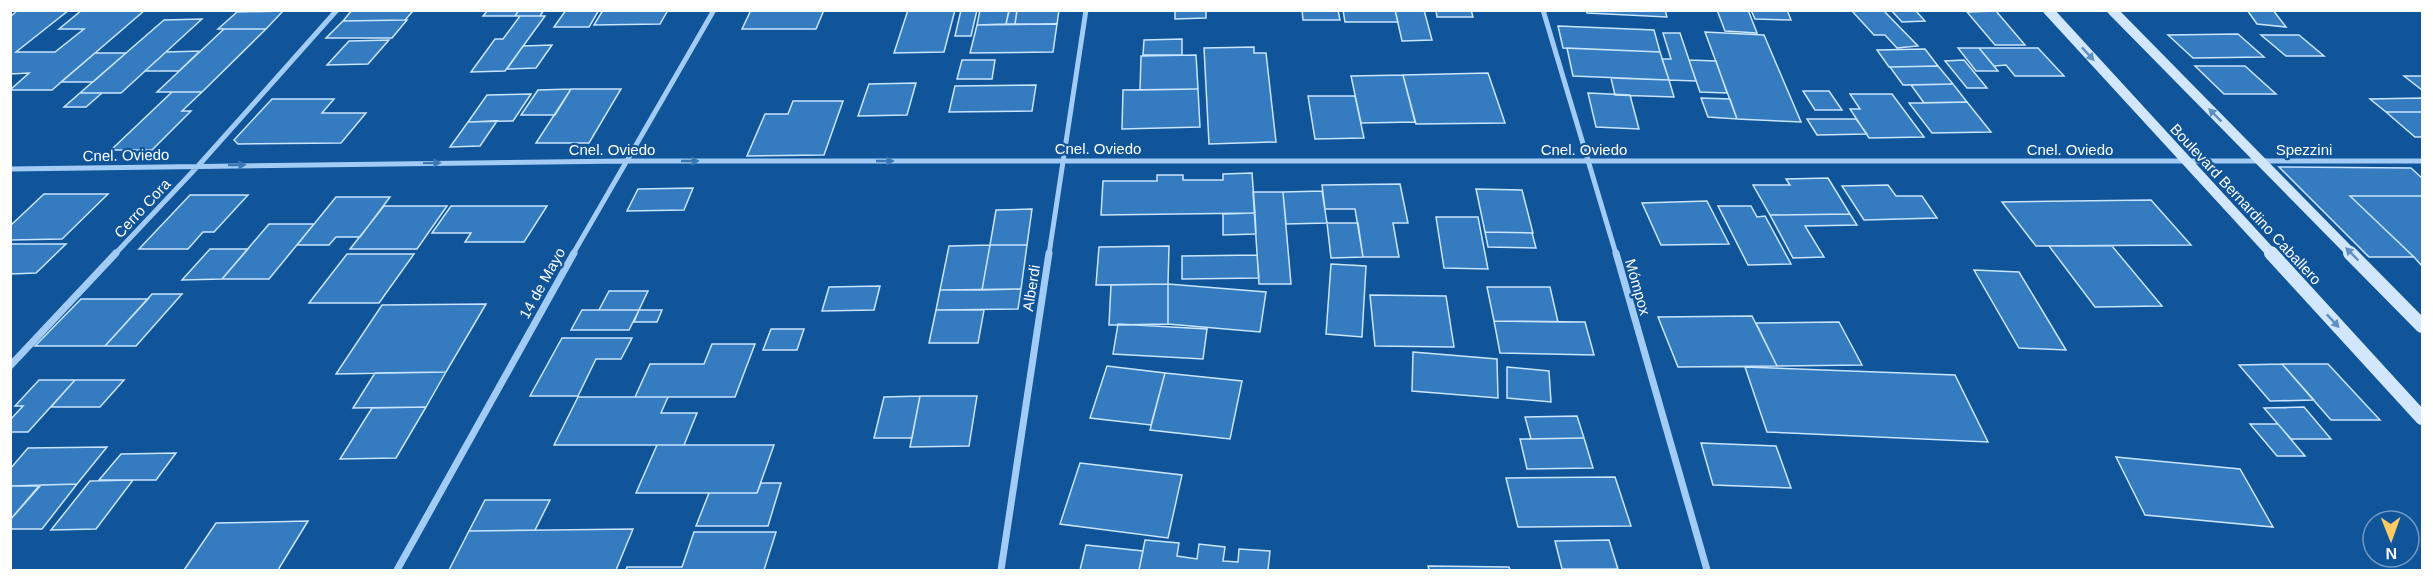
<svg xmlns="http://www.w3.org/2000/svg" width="2433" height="581" viewBox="0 0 2433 581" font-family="Arial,sans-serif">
	<rect width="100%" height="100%" fill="#105499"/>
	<path fill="#347bc0" stroke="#cae5fe" stroke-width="1.5" d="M18 10H69L16 52H55L84 29H59L82 10H145L52 90H10L29 73 10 74V17Z
		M352 10H414L405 20 343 21Z
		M488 10H519L515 16H483Z
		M519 10H544L540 16H515Z
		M566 10H599L589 27H554Z
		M603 10H668L660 24 594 25Z
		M751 10H824L816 29H742Z
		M908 10H955L944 52 894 53Z
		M961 10H977L971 36H955Z
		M980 10H1009L1006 24 977 25Z
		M1059 10 1057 24H1015L1017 10Z
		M1175 10H1206V18L1175 19Z
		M1302 10H1338L1340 20H1303Z
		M1343 10H1395L1398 22H1345Z
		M1395 10H1424L1432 40 1402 41Z
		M1436 10H1471L1473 17H1437Z
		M1586 10H1665L1667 17 1587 13Z
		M1717 10H1748L1757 33 1725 31Z
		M1751 10H1787L1791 20 1755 19Z
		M1883 10 1918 46 1897 48 1885 35H1874L1852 11Z
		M1891 10H1915L1925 21 1902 22Z
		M2247 10H2273L2286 27 2257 24Z
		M283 11 266 29H218L237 12Z
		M1009 11H1017L1015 24H1006Z
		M1996 11 2025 45H1995L1967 12Z
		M520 16H545L505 71 471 72 495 39H503Z
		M202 19 121 93H80L164 20Z
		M405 20H407L392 38H326L343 21Z
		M1057 24 1053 52 970 53 977 25Z
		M1558 26 1654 30 1660 52 1563 48Z
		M224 29H266L202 92H157Z
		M1705 32 1764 35 1801 122 1737 119Z
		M1663 33H1680L1696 81 1669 80 1662 59H1671Z
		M2238 34 2264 57 2193 58 2168 35Z
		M2261 35H2299L2324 56H2286Z
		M1182 39V55H1143L1144 40Z
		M389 40 368 64 327 65 349 41Z
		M552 45 536 68 507 69 523 46Z
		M1254 47V53H1266L1276 142 1209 144 1204 48Z
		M1567 48 1660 52 1669 80 1573 76Z
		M1958 48H1979L1998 71H1976Z
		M1979 48H2038L2064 76H2015L2006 65 1994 66Z
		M1925 49 1938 66 1889 67 1877 50Z
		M200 51 179 71H145L166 52Z
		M95 53H126L93 82H61Z
		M1196 55 1198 89 1140 90 1141 56Z
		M962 60H995L992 79H957Z
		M1689 60 1716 61 1727 93 1700 92Z
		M1964 60 1987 88H1967L1945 61Z
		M1938 66 1953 84 1903 85 1890 67Z
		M2195 66H2245L2276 94H2224Z
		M1488 73 1505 123 1416 124 1403 75Z
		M1403 75 1415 122 1361 123 1351 76Z
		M2404 76H2422V90Z
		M1611 78 1669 80 1674 97 1615 95Z
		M916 83 907 115 858 116 869 84Z
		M1953 84 1967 102 1924 103 1911 85Z
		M1036 85 1032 111 949 112 955 86Z
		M571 89 555 115H521L538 90Z
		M571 89H621L589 143H536Z
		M1198 89 1200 127 1122 129 1123 90Z
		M1803 91H1829L1842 110H1815Z
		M172 92H202L182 111H191L152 150H111Z
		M80 93H102L86 107H64Z
		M1588 93 1630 95 1639 129 1596 127Z
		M531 94 513 121 468 122 487 95Z
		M1850 94H1892L1924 137 1869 138 1850 109H1860Z
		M1308 96H1355L1364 138 1315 139Z
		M1701 98 1730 99 1737 119 1708 117Z
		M2422 98V112H2386L2370 99Z
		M272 99H334L322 113H366L341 143 238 144 234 140Z
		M793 101H843L824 155 747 156 765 114H788Z
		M1967 102 1991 132 1932 133 1909 103Z
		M2386 112H2422V137H2415Z
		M1807 119H1856L1867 134 1817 135Z
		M497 121 480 146 450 147 468 122Z
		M2279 167 2411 168 2422 178V196H2350L2414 257H2369Z
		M1252 173 1255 213 1101 215 1103 181H1157V175H1183V180H1223V174Z
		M1828 178 1850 214 1770 215 1753 185H1790L1786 179Z
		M1400 184 1408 223H1393L1399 257H1363L1355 209H1325L1322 185Z
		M1888 185 1896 196H1922L1937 218 1864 220 1842 186Z
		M693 188 684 210 627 211 638 189Z
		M1476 189 1522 190 1533 233 1485 232Z
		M1322 191 1327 223 1286 224 1283 192Z
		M1253 192H1283L1291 284H1259Z
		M44 194H108L62 239 10 240V226Z
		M190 195H248L214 232H203L188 249H139Z
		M2350 196H2422V266L2414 257Z
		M336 197H390L360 237H336L329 245H297Z
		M2151 200 2191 245 2036 246 2002 202Z
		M1707 201 1729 244 1661 245 1642 203Z
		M384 206H447L417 249H350Z
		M451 206H547L524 242H465L471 233H432Z
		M1718 206H1751L1757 217 1765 216 1791 264 1748 265Z
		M1032 209 1027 245H990L996 210Z
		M1255 213 1256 234 1223 235V214Z
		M1850 214 1857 225 1805 226 1824 257 1793 258 1770 215Z
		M1436 217H1478L1488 269 1444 268Z
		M1327 223H1358L1363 257 1331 258Z
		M269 224H314L269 279H222Z
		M1485 232 1532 233 1536 248 1488 247Z
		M10 244H66L36 273 10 274Z
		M990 245 982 290H940L949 246Z
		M990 245H1027L1021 289 982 290Z
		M1169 246 1168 284 1096 285 1099 247Z
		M2049 246H2112L2162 306 2095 307Z
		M210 249H248L222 279 182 280Z
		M347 254H414L379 303H309Z
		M1257 255 1259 278 1182 279V256Z
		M1331 264 1366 266 1362 337 1326 334Z
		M1974 270 2019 272 2066 350 2019 348Z
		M1168 284V324L1109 325 1111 285Z
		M1168 284 1266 292 1260 332 1168 324Z
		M880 286 874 310 822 311 829 287Z
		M1487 287H1550L1558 322 1494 321Z
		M1021 289 1018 309 936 310 940 290Z
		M609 291H648L639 310H599Z
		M152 294H182L136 346H105Z
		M1370 295 1446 296 1454 347 1375 346Z
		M81 299H148L105 346H35Z
		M486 304 446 372 336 374 382 305Z
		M582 310H639L629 330H571Z
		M639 310H662L657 322H634Z
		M936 310H984L978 343H929Z
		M1752 316 1777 366 1678 367 1658 317Z
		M1494 321 1585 322 1594 355 1500 353Z
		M1839 322 1862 365 1777 366 1756 323Z
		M1118 324 1207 329 1203 359 1113 354Z
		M771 329H804L797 350H763Z
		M562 338H632L621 359H596L578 396H530Z
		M712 344H755L735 397H635L650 364H704Z
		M1413 352 1497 359 1498 398 1412 391Z
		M2282 364H2328L2380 420H2331Z
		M2282 364 2314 400 2270 401 2239 365Z
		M1107 366 1165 373 1151 425 1090 418Z
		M1507 367 1549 371 1551 402 1507 398Z
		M1745 367 1955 375 1988 442 1767 432Z
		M446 372 426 407 353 408 375 373Z
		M1165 373 1242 381 1230 439 1150 430Z
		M39 380H75L28 432H10V420L23 406H15Z
		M75 380H124L100 407H51Z
		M920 396 912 438H874L884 397Z
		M920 396H977L969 446 910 447Z
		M578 397H668L661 413H697L684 445H554Z
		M426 407 396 458 340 459 372 408Z
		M2304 407 2331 439H2291L2264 408Z
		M1577 416 1584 438 1531 439 1525 417Z
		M2250 424H2278L2305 456H2277Z
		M1584 438 1593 468 1527 469 1520 439Z
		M1701 443 1776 446 1791 488 1713 485Z
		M657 445H774L757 493H636Z
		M107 447 77 484 10 486V469L28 448Z
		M176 453 156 480H99L121 454Z
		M2116 457 2240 469 2273 527 2145 515Z
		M1080 463 1182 475 1168 538 1060 524Z
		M1615 477 1631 526 1518 527 1506 478Z
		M133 480 96 529 51 530 90 481Z
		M761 483H781L768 526H696L709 493H757Z
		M77 484 42 529H10V520L41 485Z
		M10 486H39L10 520Z
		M485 500H550L535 530 469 531Z
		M308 521 278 570H184L216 523Z
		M633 529 616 570H449L469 531Z
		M694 532H776L764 570H626L627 567H682Z
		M1145 540 1179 543 1177 556 1197 559 1199 544 1225 547 1223 561 1238 562 1239 549 1270 551 1268 570H1139Z
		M1609 540 1618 569H1562L1555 541Z
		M1086 545 1143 551 1139 570H1080Z
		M1428 566 1509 567 1510 570H1429Z"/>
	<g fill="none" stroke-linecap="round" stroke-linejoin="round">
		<path stroke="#a2ccf5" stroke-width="5" d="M1543 10 1616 254
			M10 169 625 161H2422
			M115 254 198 166 337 10
			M573 254 714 10
			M1049 254 1086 10"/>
		<path stroke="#a2ccf5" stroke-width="7" d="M1616 253 1707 570
			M10 366 116 253
			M397 570 574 253
			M1001 570 1049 253"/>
		<path stroke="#d2e7fd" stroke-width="10" d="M2048 10 2272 254
			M2112 10 2352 254"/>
		<path stroke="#d2e7fd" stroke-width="14" d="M2271 253 2422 418
			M2350 253 2422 326"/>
	</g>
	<defs><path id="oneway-solid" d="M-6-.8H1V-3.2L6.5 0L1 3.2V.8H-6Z" transform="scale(1.5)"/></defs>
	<g fill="#5e8fc1">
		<use href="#oneway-solid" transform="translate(2088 54) rotate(47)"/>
		<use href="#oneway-solid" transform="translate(2215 115) rotate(-135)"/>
		<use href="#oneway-solid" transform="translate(2352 254) rotate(-135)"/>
		<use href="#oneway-solid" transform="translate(2333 321) rotate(47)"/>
	</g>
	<g fill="#3c78b5">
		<use href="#oneway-solid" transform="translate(690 161)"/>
		<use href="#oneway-solid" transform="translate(885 161)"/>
		<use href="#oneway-solid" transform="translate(432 163) rotate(-1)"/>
		<use href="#oneway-solid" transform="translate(237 165) rotate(-1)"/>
	</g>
	<g text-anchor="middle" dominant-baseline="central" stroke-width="4.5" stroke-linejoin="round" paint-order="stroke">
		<g font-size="15" fill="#fff" stroke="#105499">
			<text x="1098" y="148">Cnel. Oviedo</text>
			<text x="612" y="149">Cnel. Oviedo</text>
			<text x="1584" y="149">Cnel. Oviedo</text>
			<text x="2070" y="149">Cnel. Oviedo</text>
			<text x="2304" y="149">Spezzini</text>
			<text transform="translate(126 155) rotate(-1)">Cnel. Oviedo</text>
			<text transform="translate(2246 204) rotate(47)">Boulevard Bernardino Caballero</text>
			<text transform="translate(142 208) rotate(-47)">Cerro Cora</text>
			<text transform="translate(542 283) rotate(-61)">14 de Mayo</text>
			<text transform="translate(1638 287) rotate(74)">Mómpox</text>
			<text transform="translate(1031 288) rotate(-81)">Alberdi</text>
		</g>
	</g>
	<rect width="2433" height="581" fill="none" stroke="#ffffff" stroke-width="24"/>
	<g transform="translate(2391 539) rotate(179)"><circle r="28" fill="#105499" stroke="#7098c2" stroke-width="1.5"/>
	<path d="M0-4.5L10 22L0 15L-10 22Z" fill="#ffc965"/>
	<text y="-9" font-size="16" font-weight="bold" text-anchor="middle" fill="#ffffff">N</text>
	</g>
</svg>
